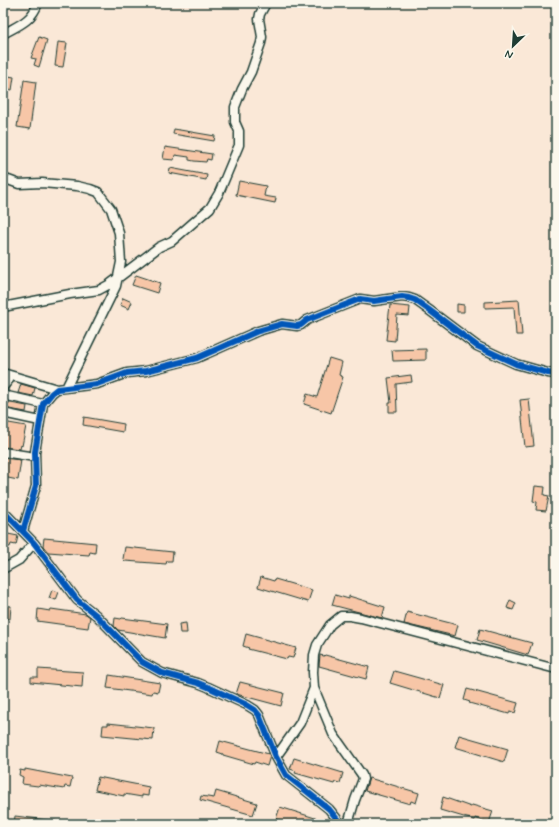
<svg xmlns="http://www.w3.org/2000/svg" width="559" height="827" viewBox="0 0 559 827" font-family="Mynerve,sans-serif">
	<rect width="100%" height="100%" fill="#fae8d7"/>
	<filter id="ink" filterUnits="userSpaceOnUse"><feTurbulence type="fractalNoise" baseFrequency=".025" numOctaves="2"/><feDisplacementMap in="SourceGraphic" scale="8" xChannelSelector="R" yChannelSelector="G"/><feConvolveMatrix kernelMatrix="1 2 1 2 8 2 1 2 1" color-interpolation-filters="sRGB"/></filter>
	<g filter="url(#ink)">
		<path fill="#f7c6a7" stroke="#1f3d34" d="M39 37 47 40 39 67 34 65 36 59 31 58Z
			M58 42 67 43 63 67 55 66Z
			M3 75 14 77 12 90 3 88Z
			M24 80 36 82 30 129 17 127Z
			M174 129 215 136 214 141 173 134Z
			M165 147 212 154 211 160 207 159 206 162 194 161 189 160V157L175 155 174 160 163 159Z
			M170 168 207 175 206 180 169 173Z
			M239 181 266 186 264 196 276 198 275 203 236 195Z
			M136 275 160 283 157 293 132 285Z
			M123 298 132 302 129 309 120 305Z
			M519 300 522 335H516L514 307 485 308V302Z
			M457 304 464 305V312H457Z
			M390 305 410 307 409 316 397 315 395 341 386 340Z
			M426 349V360L393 361 392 350Z
			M329 358 342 362 339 375 343 377 331 413 304 404 307 394 317 397Z
			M411 375 412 382 396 384 397 412H389V403H391L388 378Z
			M21 384 35 388 33 396 18 393Z
			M529 399 534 446 525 447 520 400Z
			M5 402 27 406 26 412 3 408V403L5 404Z
			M84 417 124 424 123 432 83 425Z
			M3 422 26 426 22 446 21 445 20 449 3 447Z
			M3 458 21 460 18 480 3 477Z
			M535 486 545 487 544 495 549 496 546 511 536 510 537 502 533 501Z
			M3 533 18 536 16 545 11 544 10 547 3 546Z
			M44 538 96 543 95 553 90 552 89 555 48 552 43 546Z
			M125 547 173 552 172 561H167L166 564 125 561 123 559Z
			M261 577 274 581 275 579 312 590 308 602 258 587Z
			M52 590 59 592 56 600 49 598Z
			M335 595 349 599V596L385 607 382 618 332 605Z
			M510 600 516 603 513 610 507 608Z
			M3 605 11 606 10 619 3 618Z
			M38 609 50 611 51 609 86 614 90 617 88 628 37 621Z
			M407 612 458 625 455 636 404 624Z
			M115 618 121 619 122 618 167 624 165 638 118 630 114 626Z
			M186 623 187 633H180L179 624Z
			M480 629 532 643 528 655 477 640Z
			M246 634 296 648 293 658 288 657 287 659 248 649 249 648 243 646Z
			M320 655 324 656 325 655 369 667 366 679 319 666Z
			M38 669 83 672 82 687 31 682V677H38Z
			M394 671 444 685 440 698 390 683Z
			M109 675 160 683 158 692 153 691 152 694 107 688Z
			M240 682 284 693 281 706 236 694Z
			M467 689 518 703 515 713 510 711 509 714 469 703 470 702 464 700Z
			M108 723 154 728 153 740 102 735 103 725H108Z
			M459 735 508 749 504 762 455 747Z
			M220 741 269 754 270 756 267 766 255 762 254 764 223 755V754L217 752Z
			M294 758 343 773 340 783 335 782 334 784 295 773 296 771 290 769Z
			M25 769 72 778 70 787 65 786 64 789 39 785 38 786 22 784 23 777 19 775 20 770 25 771Z
			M98 777 149 787 148 796 142 795V797L124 794V796L95 790Z
			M369 778 419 793 416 803 411 801 410 804 365 791Z
			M216 791 257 803 253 815 200 800 201 796 214 798Z
			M443 797 471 807 472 805 493 811 489 823 475 818V820L467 818 440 810Z
			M280 807 331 823V824H293L276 819Z
			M15 816 56 821V824H14Z"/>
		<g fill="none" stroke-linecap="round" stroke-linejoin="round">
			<defs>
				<path id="minor" d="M3 34C19 25 32 21 38 3
					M3 178 19 184 42 183 77 186 90 189 98 192 111 209 119 233 121 262 116 286 66 388
					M3 307 70 294 99 290 110 284 159 247 172 241 210 208 219 193 239 145V131L235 122V107L242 89 251 72 261 43 262 37 259 19 260 14 266 3
					M3 373 57 389
					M3 387 12 376
					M3 395 43 404
					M3 413 40 421
					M3 452 35 457
					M3 511 34 543 77 600 96 615 142 662 162 673 198 683 208 687 247 705 255 710 259 715 276 757 286 775 329 809 341 824
					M23 531 36 486 35 452 43 404 52 393 57 389 66 388 97 384 127 373 146 371 197 358 258 331 282 324 297 326 301 325 307 320 360 299 374 301 402 297 409 298 415 300 429 310 477 346 516 364 548 373 556 374
					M3 569 19 560 34 543
					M276 757 300 723 314 688
					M348 824 355 800 363 779 362 775 333 734 314 688 313 672 314 655 317 645 330 625 341 616H350L361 618 556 669"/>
			</defs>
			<use href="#minor" stroke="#1f3d34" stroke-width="11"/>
			<use href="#minor" stroke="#fbf7ec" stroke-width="8"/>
			<defs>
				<path id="cycleway" d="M3 511 34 543 77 600 96 615 142 662 162 673 198 683 208 687 247 705 255 710 259 715 276 757 286 775 329 809 341 824
					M23 531 36 486 35 452 43 404 52 393 57 389 66 388 97 384 127 373 146 371 197 358 258 331 282 324 297 326 301 325 307 320 360 299 374 301 402 297 409 298 415 300 429 310 477 346 516 364 548 373 556 374"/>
			</defs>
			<use href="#cycleway" stroke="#fbf7ec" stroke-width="8"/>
			<use href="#cycleway" stroke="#0057b8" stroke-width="6"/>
		</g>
	</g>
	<rect width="559" height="827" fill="none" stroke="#fbf7ec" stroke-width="16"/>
	<rect x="8" y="8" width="543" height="811" fill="none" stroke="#1f3d34" stroke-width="1.5" filter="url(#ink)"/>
	<g transform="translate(513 46) rotate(205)" stroke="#fbf7ec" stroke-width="3" paint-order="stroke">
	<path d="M0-3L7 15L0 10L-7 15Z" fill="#1f3d34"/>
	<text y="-6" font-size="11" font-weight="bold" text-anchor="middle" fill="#1f3d34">N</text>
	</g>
</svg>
